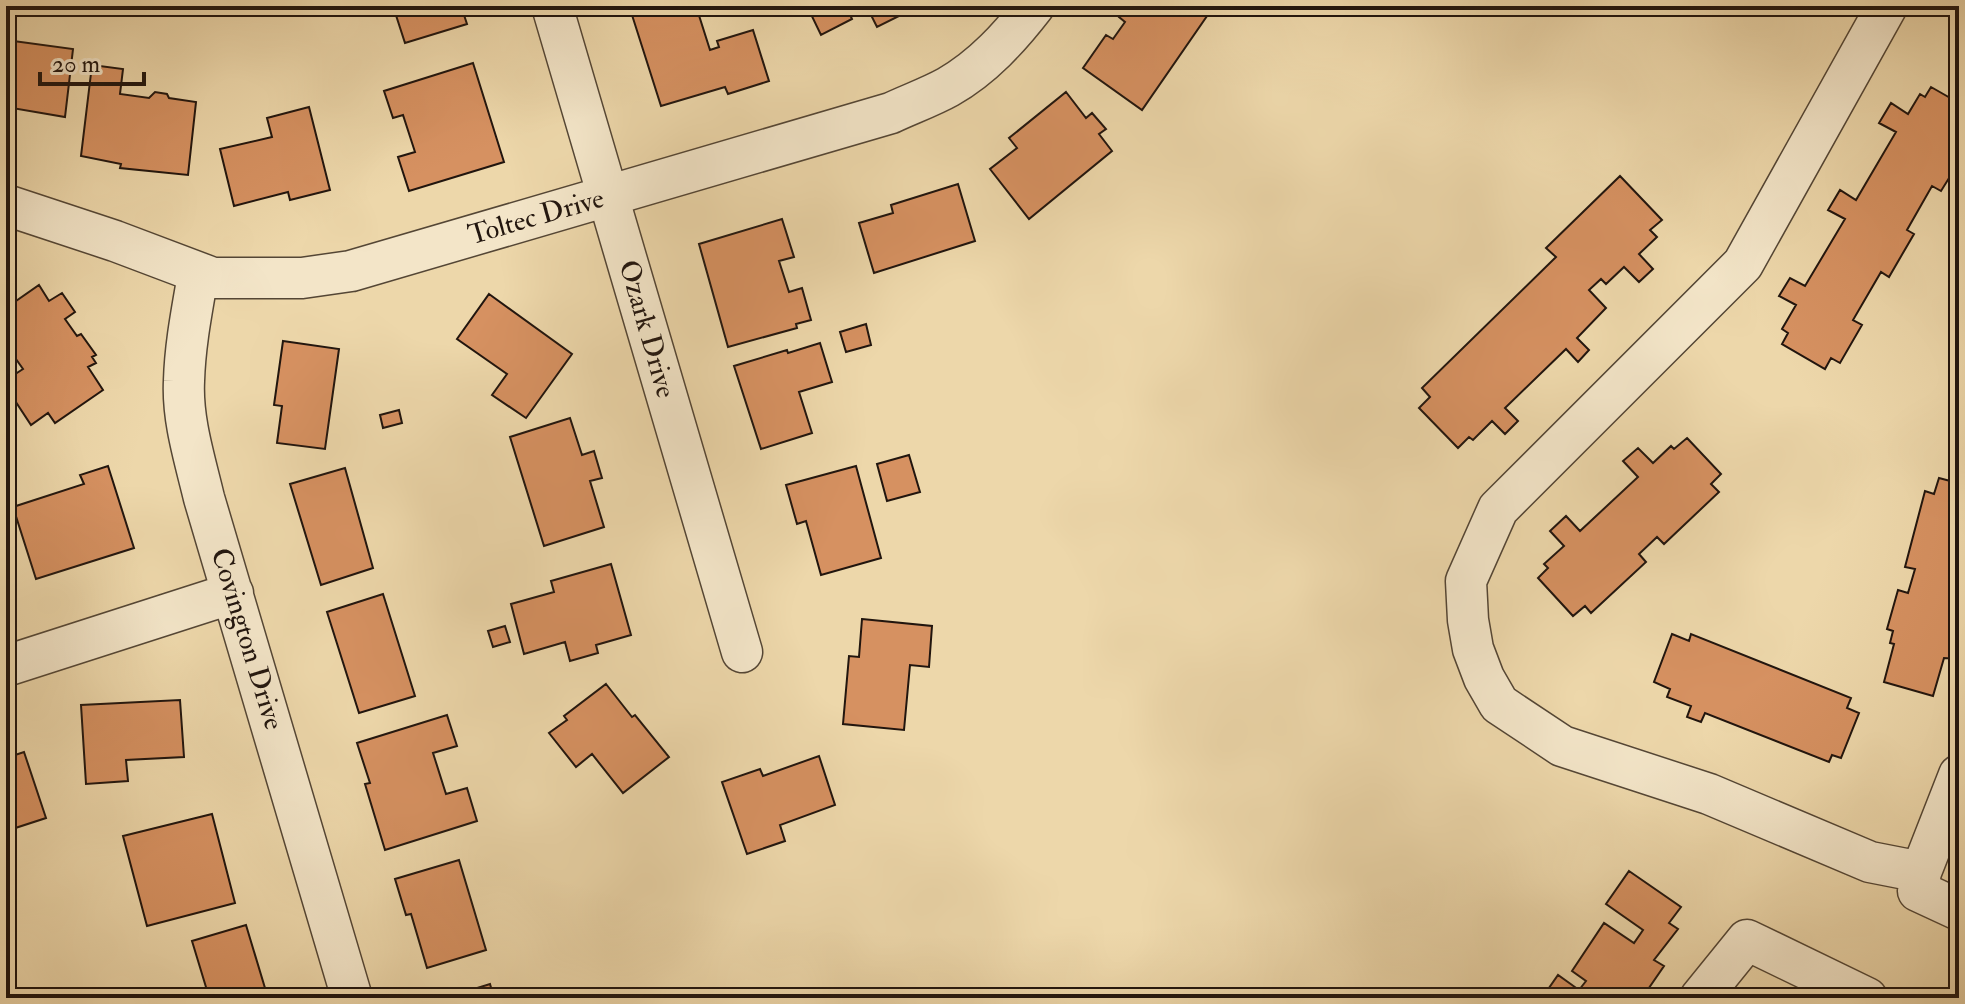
<svg xmlns="http://www.w3.org/2000/svg" width="1965" height="1004" viewBox="0 0 1965 1004" font-family="'IM FELL Double Pica',serif">
	<rect width="100%" height="100%" fill="#edd7aa"/>
	<filter id="stains"><feTurbulence type="fractalNoise" baseFrequency=".0025" numOctaves="4"/><feColorMatrix values="0 0 0 0 .2 0 0 0 0 .09 0 0 0 0 .02 0 0 0 .5 -.17"/></filter>
	<radialGradient id="worn" r=".72"><stop offset=".6" stop-color="#630" stop-opacity="0"/><stop offset="1" stop-color="#630" stop-opacity=".3"/></radialGradient>
	<path fill="#d69161" stroke="#21150e" stroke-width="2" d="M393 6H461L467 24 405 43Z
		M662 6H696L710 50 719 47 717 41 753 30 769 81 728 94 725 87 661 106 632 15Z
		M807 6H855L848 10 852 19 821 35Z
		M857 6H909L911 10 877 27 867 7 859 10Z
		M1126 6H1192L1207 16 1142 110 1083 68 1106 35 1113 39 1125 22 1119 17Z
		M6 40 73 49 65 117 6 107Z
		M473 63 504 162 409 191 398 157 415 152 403 115 393 118 384 91Z
		M92 65 123 69 120 94 149 98 155 92 167 94 169 98 196 102 188 175 120 168 121 164 81 156Z
		M1931 87 1959 103V162L1941 191 1932 186 1907 230 1914 234 1889 277 1881 272 1853 320 1862 325 1840 363 1831 358 1825 369 1782 344 1788 333 1782 329 1796 305 1779 296 1790 278 1805 286 1845 219 1828 210 1840 190 1856 200 1896 132 1879 123 1891 103 1908 114 1920 94 1925 97Z
		M1066 92 1086 118 1092 113 1106 129 1099 134 1112 151 1029 219 990 169 1017 148 1009 138Z
		M309 107 330 190 290 200 288 192 234 206 220 149 272 137 267 118Z
		M1620 176 1662 220 1650 230 1657 237 1639 254 1653 269 1639 282 1624 267 1606 284 1601 279 1589 290 1606 308 1577 338 1589 350 1578 362 1566 349 1505 408 1518 421 1505 434 1492 421 1473 440 1469 437 1458 448 1419 408 1430 397 1422 388 1556 257 1546 248Z
		M958 184 975 241 874 273 859 223 893 213 891 205Z
		M782 219 794 257 779 261 789 292 802 288 811 320 796 324 797 328 728 347 699 244Z
		M39 285 49 301 62 293 75 312 65 319 77 336 81 334 96 355 92 357 96 363 88 367 103 390 55 423 48 413 31 425 6 387V380L23 369 6 345V308Z
		M489 294 572 354 526 418 492 395 507 374 457 339Z
		M866 324 871 345 846 352 840 332Z
		M283 341 339 349 325 449 277 443 282 406 274 405Z
		M820 343 832 382 799 392 812 433 761 449 734 366 787 350 788 353Z
		M399 410 402 423 383 428 380 415Z
		M570 418 582 455 594 451 602 478 590 481 604 527 544 546 510 437Z
		M1687 438 1721 474 1711 484 1719 492 1664 544 1657 537 1639 554 1646 562 1591 613 1585 606 1573 616 1538 578 1548 568 1544 564 1564 546 1550 531 1566 516 1580 531 1638 477 1623 461 1638 448 1653 463 1671 446 1674 449Z
		M909 455 920 492 887 501 877 464Z
		M1959 465V615L1953 637 1959 638V659L1944 658 1933 696 1884 682 1894 644 1890 643 1893 631 1887 629 1898 590 1908 593 1915 569 1905 567 1925 491 1934 494 1939 478 1954 482Z
		M108 466 134 548 36 579 13 507 84 484 80 475Z
		M856 466 881 558 821 575 806 521 797 524 786 485Z
		M345 468 373 568 321 585 290 484Z
		M611 564 631 635 596 645 598 653 570 661 565 642 524 654 511 604 554 592 551 581Z
		M383 594 415 696 359 713 327 612Z
		M862 619 932 626 929 667 910 665 904 730 843 724 849 656 859 657Z
		M505 626 510 642 493 647 488 631Z
		M1672 634 1689 641 1691 634 1851 698 1847 708 1859 713 1841 758 1832 755 1829 762 1705 713 1701 722 1687 717 1691 706 1667 697 1670 689 1654 682Z
		M606 684 632 717 635 715 669 757 623 793 592 754 576 767 549 733 567 720 564 716Z
		M180 700 184 757 126 760 128 781 86 784 81 705Z
		M447 715 457 746 433 753 446 794 467 788 477 821 385 850 365 784 370 783 357 743Z
		M24 752 46 818 6 831V758Z
		M819 756 835 805 780 825 785 841 747 854 722 782 760 769 763 776Z
		M212 814 235 903 147 926 123 836Z
		M459 860 486 950 427 968 411 914 406 915 395 879Z
		M1629 871 1681 907 1669 923 1678 929 1654 960 1664 966 1642 998H1542L1558 975 1579 990 1586 981 1572 971 1604 923 1634 943 1643 930 1606 904Z
		M246 925 268 998H205L209 997 192 941Z
		M490 984 494 998H445Z"/>
	<g fill="none" stroke-linecap="round" stroke-linejoin="round">
		<defs>
			<path id="minor" d="M552 6 742 652
				M1887 6 1743 264 1498 509 1466 581 1468 620 1473 649 1484 678 1499 704 1562 746 1709 794 1870 862 1921 872 1959 775
				M6 205 115 241 213 278H302L351 271 891 113C910 104 930 97 948 87 983 67 1010 37 1034 6
				M198 275C192 310 185 345 184 381 182 420 195 460 204 498L352 998
				M6 666 233 593
				M1921 872 1918 891 1959 910
				M1700 998 1747 940 1867 998"/>
		</defs>
		<use href="#minor" stroke="#544635" stroke-width="43"/>
		<use href="#minor" stroke="#f3e5c8" stroke-width="40"/>
	</g>
	<g text-anchor="middle" dominant-baseline="central" stroke-width="6" stroke-linejoin="round" paint-order="stroke">
		<g font-size="28" fill="#21150e" stroke="#f3e5c8">
			<text transform="translate(536 217) rotate(-16)">Toltec Drive</text>
			<text transform="translate(647 329) rotate(74)">Ozark Drive</text>
			<text transform="translate(247 639) rotate(73)">Covington Drive</text>
		</g>
	</g>
	<rect width="1965" height="1004" fill="none" stroke="#edd7aa" stroke-width="32"/>
	<rect x="8" y="8" width="1949" height="988" fill="none" stroke="#21150e" stroke-width="4"/>
	<rect x="16" y="16" width="1933" height="972" fill="none" stroke="#21150e" stroke-width="2"/>
	<path d="M40 72v12h104v-12" fill="none" stroke="#21150e" stroke-width="4"/>
	<text x="52" y="72" font-size="24" fill="#21150e" stroke="#f3e5c8" stroke-width="6" paint-order="stroke">20 m</text>
	<rect width="100%" height="100%" filter="url(#stains)"/>
	<rect width="100%" height="100%" fill="url(#worn)"/>
</svg>
